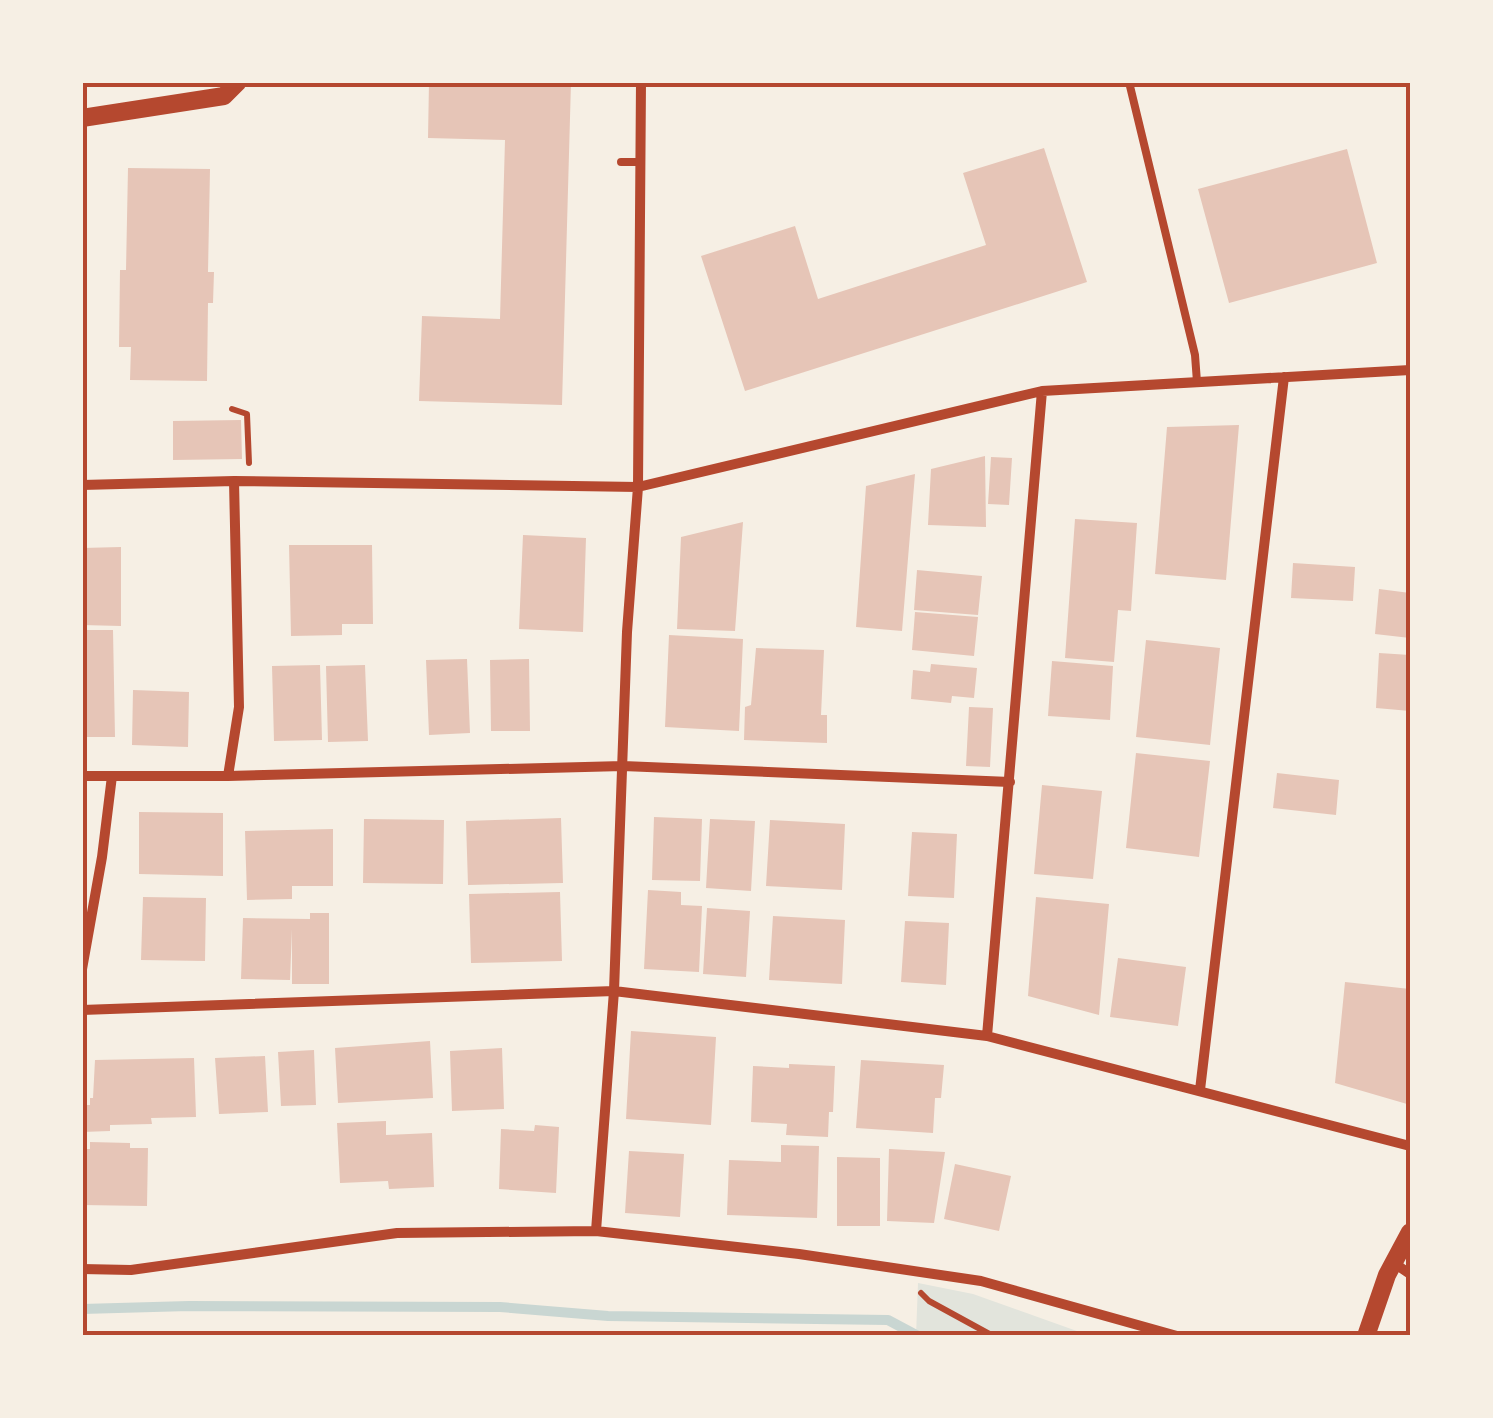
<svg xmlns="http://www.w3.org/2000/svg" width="1493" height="1418" viewBox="0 0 1493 1418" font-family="Inter,sans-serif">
	<rect width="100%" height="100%" fill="#f6efe4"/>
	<path fill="#e2e4dc" d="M918 1283 973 1294 1088 1335 916 1336Z"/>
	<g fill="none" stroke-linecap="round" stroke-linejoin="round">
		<path stroke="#c9d6d2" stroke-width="10" d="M82 1309 189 1306 500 1307 608 1316 888 1320 918 1336"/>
	</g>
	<path fill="#e6c5b7" d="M429 82H571L562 405 419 401 422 316 500 319 505 140 428 138Z
		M1044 148 1087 282 745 391 701 256 795 226 818 299 986 245 963 173Z
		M1347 149 1377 263 1229 303 1198 189Z
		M128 168 210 169 208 272H214L213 303H208L207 381 130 380 131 347H119L120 270H126Z
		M241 420 242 459 173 460V421Z
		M1239 425 1226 580 1155 574 1167 427Z
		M985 456 986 527 928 525 931 469Z
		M991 457 1012 458 1009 505 988 504Z
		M915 474 902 631 856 627 866 486Z
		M1075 519 1137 523 1131 611 1118 610 1114 662 1065 658Z
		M743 522 735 631 677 629 681 537Z
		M523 535 586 538 583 632 519 629Z
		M289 545H372L373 624H342V635L291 636Z
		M121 547V626L82 625V548Z
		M1293 563 1355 567 1353 601 1291 598Z
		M917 570 982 576 978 615 914 610Z
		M1379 589 1410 593V638L1375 634Z
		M915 612 978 617 974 656 912 650Z
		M82 630H113L115 737H82Z
		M669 635 743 639 739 731 665 727Z
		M1146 640 1220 648 1210 745 1136 737Z
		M756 648 824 650 821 715H827V743L744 740 745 707 751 705Z
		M1379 653 1410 655V711L1376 708Z
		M467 659 470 733 429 735 426 660Z
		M529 659 530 731H491L490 660Z
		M1052 661 1113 666 1110 720 1048 716Z
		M931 664 977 668 974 698 952 696 951 703 911 699 913 670 930 672Z
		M320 665 322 740 274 741 272 666Z
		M365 665 368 741 328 742 326 666Z
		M133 690 189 692 188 747 132 745Z
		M969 707 993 708 990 767 966 766Z
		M1136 753 1210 761 1199 857 1126 848Z
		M1277 773 1339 780 1336 815 1273 808Z
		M1042 785 1102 791 1093 879 1034 874Z
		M139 812 223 813V876L139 874Z
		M654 817 702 819 700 881 652 880Z
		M561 818 563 883 468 885 466 821Z
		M364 819 444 820 443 884 363 883Z
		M710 819 755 821 751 891 706 888Z
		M770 820 845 824 842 890 766 886Z
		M333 829V886H292V899L247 900 245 831Z
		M912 832 957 834 954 898 908 896Z
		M648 890 681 892V905L702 906 699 972 644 969Z
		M560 892 562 961 471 963 469 894Z
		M143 897 206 898 205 961 141 960Z
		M1036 897 1109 904 1099 1015 1028 996Z
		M707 908 750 911 746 977 703 974Z
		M310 913H329V984H292V929L290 980 241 979 243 918 310 919Z
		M773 916 845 920 842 984 769 980Z
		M905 921 949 923 946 985 901 982Z
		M1118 958 1186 967 1178 1026 1110 1017Z
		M1345 982 1410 989 1407 1104 1335 1083Z
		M631 1031 716 1037 711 1125 626 1119Z
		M430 1041 433 1098 338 1103 335 1048Z
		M502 1048 504 1109 452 1111 450 1051Z
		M314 1050 316 1105 281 1106 278 1052Z
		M265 1056 268 1112 219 1114 215 1058Z
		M194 1058 196 1117 151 1118 152 1124 110 1125V1131L82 1132V1105H90V1098H93L95 1060Z
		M861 1060 944 1065 941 1098H935L933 1133 856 1128Z
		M789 1064 835 1066 833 1112H829L828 1137 786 1135 787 1124 751 1122 753 1066 789 1068Z
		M386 1121V1135L432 1133 434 1187 389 1189 388 1181 340 1183 337 1123Z
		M535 1125 559 1127 556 1193 499 1189 501 1129 534 1131Z
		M90 1142 130 1143V1148H148L147 1206 82 1205V1149H90Z
		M781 1145 819 1146 817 1218 727 1215 729 1160 781 1162Z
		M889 1149 945 1152 934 1223 887 1221Z
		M629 1151 684 1154 680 1217 625 1213Z
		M837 1157 880 1158V1226H837Z
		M955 1164 1011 1176 999 1231 944 1219Z"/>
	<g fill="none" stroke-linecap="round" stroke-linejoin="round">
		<path stroke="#b5482f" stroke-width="6" d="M232 409 247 414 249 463
			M921 1293 929 1301 993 1336"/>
		<path stroke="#b5482f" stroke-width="8" d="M1129 82 1195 355 1197 382
			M621 162H641"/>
		<path stroke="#b5482f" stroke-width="10" d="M82 485 234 481 638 487 1042 391 1410 370
			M82 776H228L623 766 1010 782
			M228 776 239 707 234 481
			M82 969 102 857 112 776
			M82 1010 614 991 987 1036 1410 1146
			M987 1036 1042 391
			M1200 1090 1284 377
			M596 1231 614 991 627 632 638 487 641 82
			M1394 1263 1410 1274
			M82 1269 131 1270 397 1233 596 1231 799 1254 981 1281 1177 1336"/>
		<path stroke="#b5482f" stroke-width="18" d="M82 118 224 96 238 82
			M1366 1336 1387 1275 1410 1232"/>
	</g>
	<rect width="1493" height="1418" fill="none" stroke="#f6efe4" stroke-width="170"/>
	<rect x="85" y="85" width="1323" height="1248" fill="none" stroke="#b5482f" stroke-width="4"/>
</svg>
